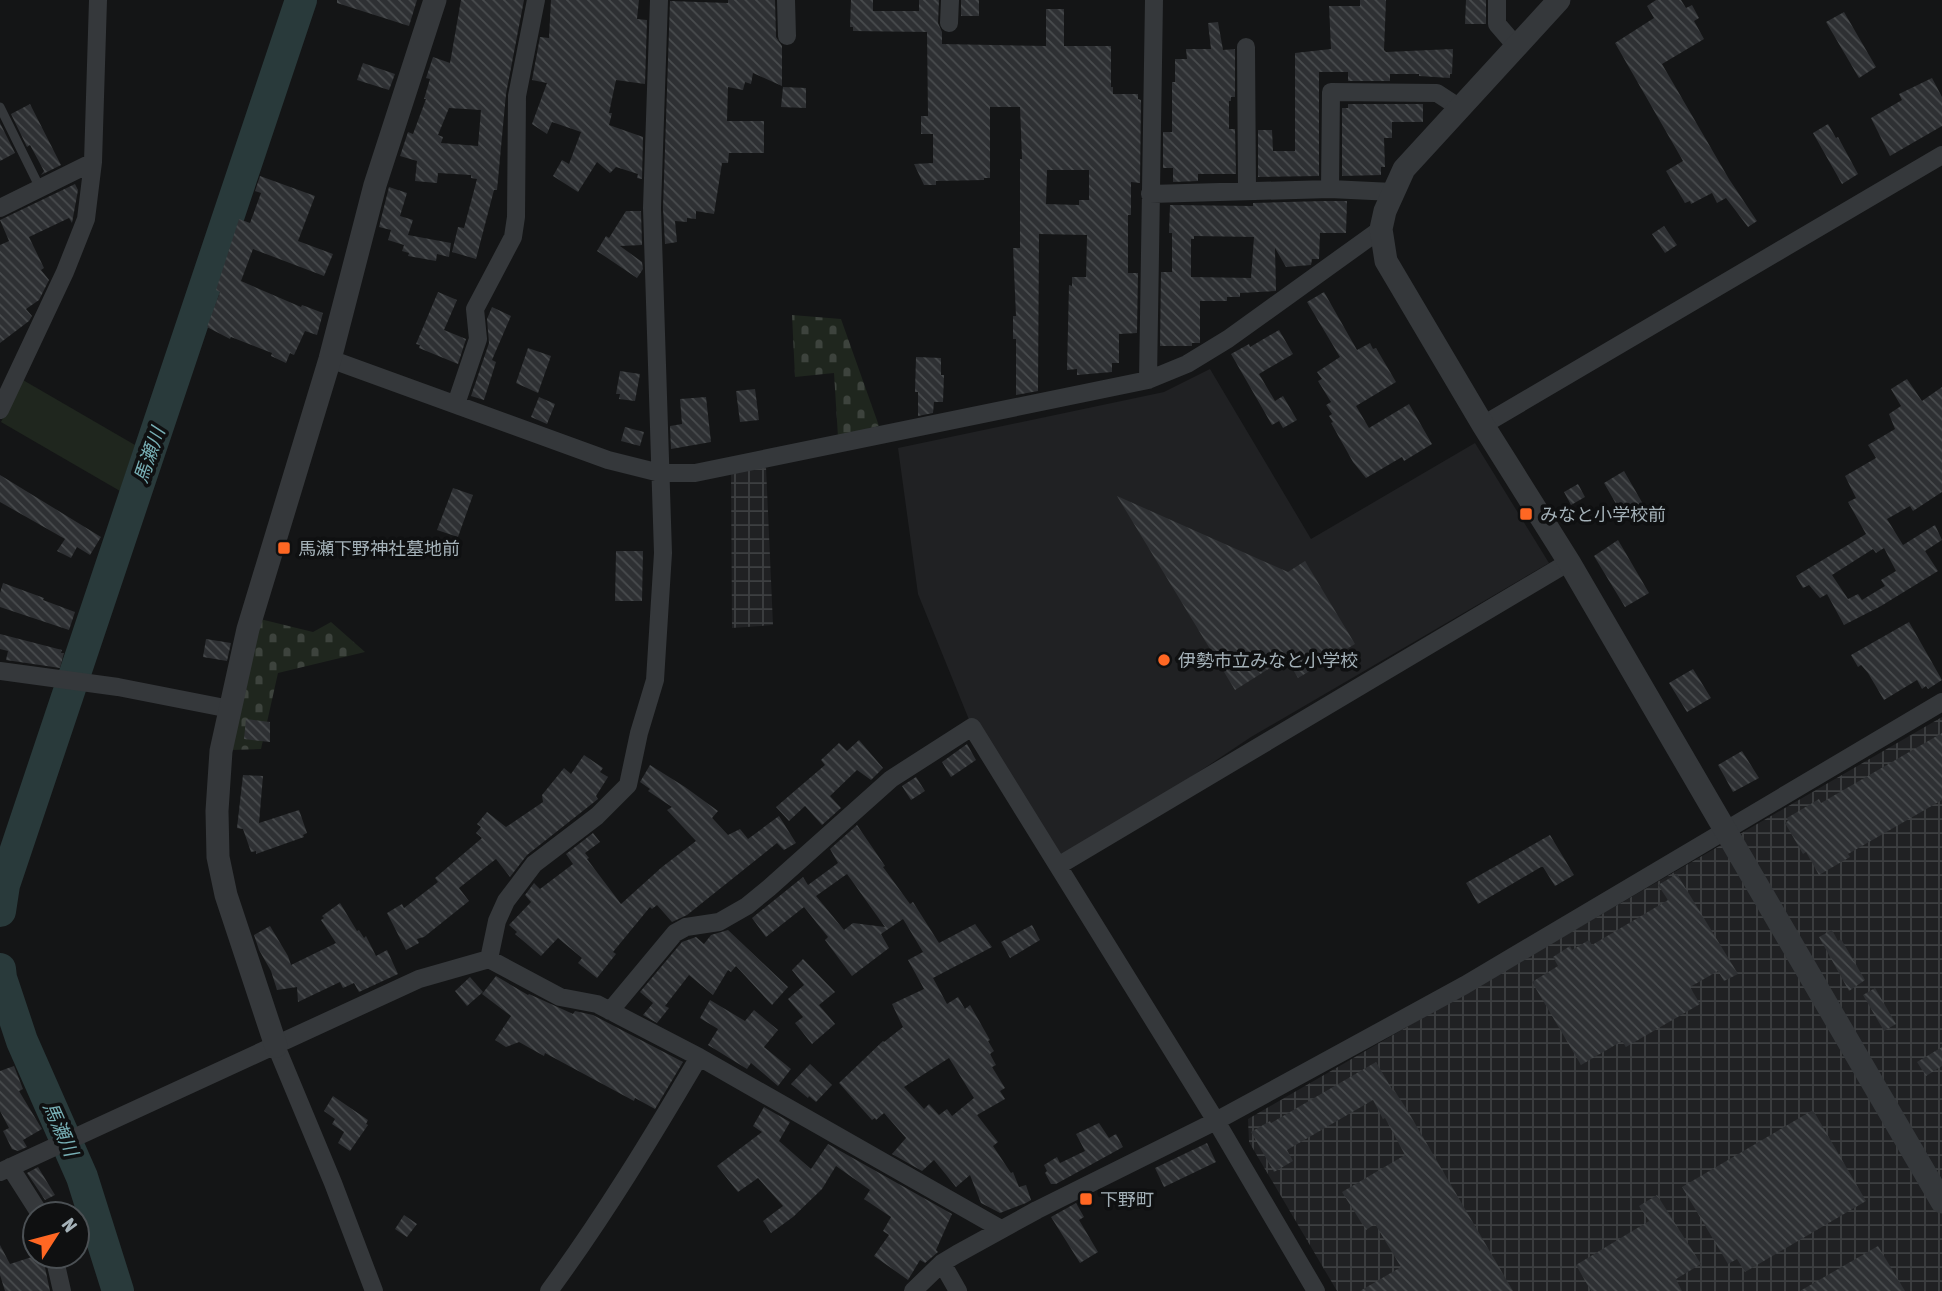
<svg xmlns="http://www.w3.org/2000/svg" width="1942" height="1291" viewBox="0 0 1942 1291" font-family="'Asap Condensed','Noto Sans JP',sans-serif">
	<defs>
		<pattern id="industrial-grid" width="8" height="8" patternUnits="userSpaceOnUse" patternTransform="scale(1.75)"><rect width="8" height="8" fill="#202123"/><path d="M0 4h8M4 0v8" fill="none" stroke="#3d3f41"/></pattern>
		<pattern id="cemetery-stones" width="16" height="16" patternUnits="userSpaceOnUse" patternTransform="scale(1.75)"><rect width="16" height="16" fill="#1f261e"/><path d="M2 7V4a2 2 0 0 1 4 0v3zM10 15v-3a2 2 0 0 1 4 0v3z" fill="#3d433d"/></pattern>
		<pattern id="building-back-hatch" width="6" height="6" patternUnits="userSpaceOnUse" patternTransform="scale(1.75)"><rect width="6" height="6" fill="#2e3033"/><path d="M-1 5l2 2M0 0l6 6M5-1l2 2" fill="none" stroke="#494c4e"/></pattern>
	</defs>
	<rect width="100%" height="100%" fill="#141516"/>
	<path fill="#202123" d="M1210 369 1311 539 1475 443 1549 563 1251 737 1058 866 972 727 918 594 898 448 1164 392Z"/>
	<path fill="url(#industrial-grid)" d="M766 467 773 625 732 628 731 470Z
		M1942 717V1291H1337L1249 1142 1248 1119Z"/>
	<path fill="#1f261e" d="M23 380 135 445 120 491 1 422Z"/>
	<path fill="url(#cemetery-stones)" d="M792 315 841 319 879 426 838 437 834 373 795 377Z
		M260 619 313 632 331 622 365 652 278 673 261 749 231 750Z"/>
	<g fill="none" stroke-linecap="round" stroke-linejoin="round">
		<path stroke="#293a3b" stroke-width="32" d="M0 911 4 885 301 0
			M0 969 1 978 22 1041 82 1177 118 1291"/>
	</g>
	<path fill="url(#building-back-hatch)" fill-rule="evenodd" d="M337 0H417L409 26 337 3Z
		M461 0H524L506 94 497 190H494L476 259 452 252 458 227 464 228 477 179 471 178V175L438 173 437 183 415 181 417 161 400 156 408 132 413 134 426 99H424L430 79 426 78 433 57 450 63ZM449 108 481 110 478 146 441 143 443 137 438 135Z
		M551 0H639L637 19 647 20 645 84 616 80 609 113H612L609 125 643 137 642 179 637 178 638 174 616 167 610 173 597 162 578 192 553 176 562 160 569 164 581 132 552 122 547 134 532 124 547 83 532 80 540 37 549 38Z
		M728 0H775L776 37 782 46V86L753 73 751 84 745 82 743 90 728 87 727 121H764V153H729L728 163H722L714 214 696 211V219L687 218V222L675 221 677 242 665 244 663 208 670 1 728 3Z
		M851 0H873V11H919V0H939L938 23 942 32V44L1046 46V9H1064V46H1111V87H1113V94H1138V99L1141 100 1140 183 1131 182V215H1128V273H1138L1137 333 1119 334V363H1112V372L1077 375V369L1067 370 1069 285 1072 286V277H1086L1087 235 1039 234 1038 391 1016 395V339H1013V316H1016L1013 248H1020V159H1022L1020 107H990V178H984V180L936 181V185H924L914 164 933 163V134H921V116H928L927 32 853 31V27H850ZM1047 170H1089V200H1079V205L1046 204Z
		M961 0H979V16H961Z
		M1360 0H1386L1384 50 1386 52 1453 49 1452 74H1450V78L1419 76V74H1390V81H1348V72H1319V176L1258 177V130H1272L1273 151H1295V53L1331 49 1329 6H1360Z
		M1466 0H1486V24H1465Z
		M1656 0H1681L1686 8 1692 5 1699 18 1694 21 1704 39 1662 64 1729 179 1757 221 1748 227 1726 198 1717 203 1712 193 1691 204 1690 201 1685 203 1666 171 1683 161 1615 43 1654 18 1647 6Z
		M1844 12 1876 67 1859 78 1826 22Z
		M1218 22 1223 50 1235 49V97H1231V101H1229V129H1235L1236 174H1198V181L1173 182V168H1163V132H1172V82H1175V59H1187L1186 49H1211L1208 23Z
		M363 63 395 74 389 90 357 80Z
		M1932 78 1942 97V126L1890 156 1871 118 1902 100 1899 94Z
		M783 87 806 88V108L781 107Z
		M30 104 61 165 41 175 44 171 30 145 27 147 11 114Z
		M1348 104H1423V122H1392V138H1384L1385 167H1381V175L1342 176V108H1348Z
		M0 123 15 153 0 161Z
		M1828 124 1836 138 1838 137 1858 174 1842 184 1813 133Z
		M260 176 315 196 298 241 333 254 324 276 253 249 241 281 301 307 302 305 323 313 317 335 305 331 294 355 290 353 286 363 271 356 272 353 231 337 230 339 207 327 220 292 216 290 239 219 250 223 261 193 255 191Z
		M75 184 78 190 72 223 69 218 29 237 44 268 41 270 49 280 39 300 26 309 32 316 29 321 0 343V245L9 241 0 220Z
		M389 187 407 193 400 216 413 220 408 235 451 243 449 257 437 254 436 261 408 256 409 253 402 251 404 245 388 240 391 230 379 227Z
		M1322 201H1347L1346 233H1320L1319 259H1312L1311 265 1286 267 1275 248 1276 291 1240 293V297H1227V301H1200V343H1192V346H1160L1161 272H1172V233H1169L1170 205 1253 206V203ZM1194 236 1254 237 1251 278 1191 277V239H1194Z
		M626 211H641L642 245 620 246 642 262 643 269 637 278 597 251 606 236 609 238Z
		M1664 226 1677 245 1665 253 1652 234Z
		M438 292 457 300 444 330 466 339 458 364 419 348 420 345 416 344Z
		M1324 292 1357 350 1370 343 1373 349 1376 348 1396 382 1356 406 1369 428 1409 404 1432 444 1404 461 1402 457 1366 478 1353 462 1331 423 1333 422 1329 416 1332 414 1326 405 1331 402 1318 381 1322 379 1317 372 1340 357 1307 302Z
		M492 307 511 316 492 360 496 362 484 400 471 396 489 343 487 319Z
		M1279 330 1293 354 1259 374 1275 401 1283 396 1297 420 1283 428 1279 421 1272 425 1231 354 1249 344 1250 347Z
		M528 348 551 356 538 393 516 383Z
		M916 357 941 358V375H944L943 402H934L933 413 918 416V392H915Z
		M620 371 640 374 635 401 619 399 620 394H616Z
		M1907 379 1922 401 1942 387V492L1913 511 1910 506 1887 519 1903 545 1935 525 1942 540 1925 551 1938 571 1881 606 1844 625 1827 594 1820 598 1809 585 1803 588 1796 576 1866 534 1848 502 1856 498 1845 476 1876 458 1868 445 1895 429 1889 414 1901 406 1891 389ZM1884 548 1896 571 1881 580 1885 586 1862 600 1858 594 1848 599 1832 575 1873 549 1876 553Z
		M755 389 759 420 740 422 736 391Z
		M539 397 555 404 547 424 531 417Z
		M706 397 711 442 671 449 670 426 682 424 680 399Z
		M625 427 644 432 640 446 621 441Z
		M1624 471 1643 504 1623 516 1604 483Z
		M0 475 101 537 90 555 77 547 71 558 57 551 65 539 0 502Z
		M1578 484 1585 497 1571 505 1564 492Z
		M453 488 473 495 458 537 437 530Z
		M1117 496 1288 572 1305 561 1355 644 1298 678 1286 658 1235 690Z
		M1618 540 1649 593 1625 607 1594 556Z
		M616 551H643L642 601H615Z
		M3 583 44 598 43 600 75 612 69 630 0 607V593Z
		M1909 622 1942 680 1928 689 1926 686 1922 689 1917 680 1884 700 1868 673 1861 665 1858 667 1851 655Z
		M0 634 62 650 61 653H64L60 668 6 660 8 651 0 649Z
		M206 639 231 643 227 661 203 657Z
		M1693 669 1711 698 1687 712 1669 683Z
		M246 719 270 722V742L244 739Z
		M1942 733V800L1848 854 1850 857 1819 875 1806 852 1803 854 1785 823 1788 821 1787 818 1819 799 1821 803Z
		M859 740 883 768 871 780 857 770 830 796 841 808 822 825 805 806 789 821 776 807 825 765 821 760 839 743 847 751Z
		M967 744 976 760 951 777 942 762Z
		M1742 751 1759 778 1733 792 1718 765Z
		M584 755 603 768 600 772 608 777 596 796 598 799 527 855 510 877 496 859 459 888 469 901 424 937 417 939 419 943 406 950 387 913 402 904 404 908 438 882 435 878 482 838 476 833 481 827 477 824 487 812 506 827 543 802 542 795 564 768 571 774Z
		M650 765 685 787 718 811 712 818 728 835 740 829 748 839 779 816 796 843 784 850 777 843 687 915 672 922 657 905 652 909 650 907 613 952 616 954 597 978 578 963 582 958 558 938 541 956 515 934 517 932 509 925 531 902 525 895 534 883 540 889 573 864 566 854 593 833 600 842 585 853 589 858 587 859 621 904 662 867 696 841 667 810 672 807 648 791 650 789 640 782Z
		M243 775 263 776 259 823 299 810 307 833 303 835 304 837 256 854V851L251 852 243 829 237 828Z
		M916 777 925 791 911 800 902 786Z
		M857 825 885 866 883 867 910 904 913 902 939 943 975 924 992 947 933 978 947 1004 958 997 965 1009 970 1005 990 1040 988 1041 994 1051 990 1054 996 1065 992 1067 1005 1088 1000 1091 1005 1099 977 1115 998 1142 993 1146 1011 1173 1013 1172 1019 1187 1026 1185 1031 1200 1026 1203 1000 1213 981 1203 970 1175 956 1187 934 1160 922 1171 892 1154 906 1138 884 1113 876 1120 875 1118 872 1120 839 1083 883 1041 884 1042 903 1027 892 1004 924 989 908 960 923 952 903 919 881 934 889 948 852 976 825 940 828 937 804 907 766 937 752 918 803 877 808 885 838 863 830 849ZM847 874 885 927 853 923 844 930 816 896ZM949 1058 974 1098 952 1116 947 1109 939 1115 929 1104 924 1109 904 1087Z
		M1550 835 1574 875 1555 886 1543 867H1541L1478 904 1466 883Z
		M1677 874 1738 974 1724 981 1718 971 1690 987 1700 1004 1626 1047 1622 1041 1581 1065 1532 982 1558 966 1553 957 1570 946 1572 950 1589 940 1592 945 1668 900 1658 885Z
		M340 903 357 931 359 930 364 938 366 936 376 956 387 950 398 974 359 992 354 983 343 988 340 982 298 1002 297 987 277 990 271 971 259 950 254 935 270 926 288 956 291 965 336 943 321 920 324 918 322 916Z
		M1032 925 1040 940 1010 958 1001 942Z
		M728 930 788 987 772 1005 736 966 731 972 728 970 713 995 689 975 665 1006 669 1008 657 1023 643 1015 653 1003 640 992 682 942 696 937 704 944 711 935Z
		M1832 930 1838 941 1841 939 1865 980 1849 991 1819 937Z
		M803 959 835 992 819 1005 835 1024 812 1044 795 1023 803 1017 788 999 804 985 792 970Z
		M496 976 528 995 529 994 573 1014 575 1011 593 1015 683 1062 655 1109 635 1098 634 1101 545 1053 544 1056 519 1042 506 1047 495 1040 511 1016 482 994Z
		M470 977 483 992 467 1006 455 991Z
		M1875 988 1896 1024 1884 1031 1863 995Z
		M710 1000 745 1021 754 1010 778 1030 764 1047 791 1069 778 1086 751 1063 747 1069 708 1045 718 1029 700 1018Z
		M1942 1047V1066L1926 1076 1917 1062Z
		M1376 1062 1393 1091 1394 1090 1406 1108 1513 1291H1360L1401 1267 1375 1224 1366 1230 1342 1192 1405 1155 1385 1118 1383 1119 1373 1100 1287 1150 1293 1161 1274 1172 1251 1132 1270 1121 1271 1123Z
		M810 1064 832 1085 816 1102 809 1096 808 1098 791 1084Z
		M14 1066 23 1089 19 1091 42 1129 23 1140 27 1147 18 1151 12 1149 3 1131 9 1128 0 1111V1071Z
		M333 1096 368 1120 366 1124 368 1125 350 1151 338 1143 344 1132 332 1124 335 1119 324 1111Z
		M764 1107 790 1122 779 1141 811 1169 828 1144 952 1214 936 1250 938 1252 925 1263 920 1260 908 1280 874 1256 889 1235 883 1231 891 1217 864 1199 870 1190 836 1166 822 1189 793 1217 771 1233 763 1221 783 1206 758 1178 738 1192 717 1166 762 1132 753 1126Z
		M1813 1110 1866 1201 1745 1272 1737 1259 1728 1264 1682 1187Z
		M1099 1123 1109 1138 1116 1134 1123 1147 1056 1184H1051L1045 1173 1047 1171 1044 1165 1057 1157 1060 1163 1085 1151 1076 1134Z
		M1207 1143 1216 1162 1164 1187 1155 1168Z
		M38 1167 55 1195 45 1200 27 1173Z
		M1657 1195 1701 1264 1676 1279 1682 1291H1591L1576 1265 1649 1221 1639 1206Z
		M1076 1203 1084 1217 1079 1220 1098 1252 1080 1263 1051 1217Z
		M404 1215 417 1224 407 1237 395 1229Z
		M0 1245 10 1264 35 1256V1261L43 1258 50 1291H5L0 1275Z
		M1878 1246 1905 1291H1800Z"/>
	<g fill="none" stroke-linecap="round" stroke-linejoin="round">
		<path stroke="#35383b" stroke-width="9" d="M0 107 40 188"/>
		<path stroke="#35383b" stroke-width="18" d="M786 0 787 36
			M1497 0V24L1516 46
			M949 23 950 0
			M1246 47 1247 191
			M1330 189 1331 92 1437 93 1460 108
			M1150 194 1330 189 1393 192
			M0 208 93 162
			M330 359 608 460 660 473H695L1148 380 1187 364 1228 339 1381 229
			M1148 380 1154 0
			M456 404 478 339 475 309 513 237 516 217 517 96 536 0
			M0 410 65 272 86 219 93 162 98 0
			M1483 425 1942 155
			M0 671 118 687 230 709
			M1058 866 1216 1121 1316 1291
			M489 959 497 921 506 901 534 864 597 816 628 785 639 733 655 680 663 553 652 208 659 0
			M610 1011 675 933 686 927 719 922 747 906 769 888 891 779 972 727 1058 866 1569 562
			M276 1046 333 1183 374 1291
			M10 1167 40 1214
			M0 1172 419 979 489 959 560 997 597 1004 699 1057 1001 1229
			M54 1256 62 1291
			M942 1263 958 1291
			M549 1291C604 1216 652 1137 699 1057
			M913 1291 942 1263 957 1254 1037 1210 1216 1121 1465 985 1942 702"/>
		<path stroke="#35383b" stroke-width="23" d="M1559 0 1404 169 1385 211 1381 229 1386 261 1483 425 1569 562 1942 1202
			M276 1046 226 895 218 857 217 811 221 751 248 629 330 359 375 185 435 0"/>
	</g>
	<g fill="#ff6723" stroke="#0f1011" stroke-width="2.5">
		<rect x="1519" y="507" width="14" height="14" rx="3.5"/>
		<rect x="277" y="541" width="14" height="14" rx="3.5"/>
		<circle cx="1164" cy="660" r="7"/>
		<rect x="1079" y="1192" width="14" height="14" rx="3.5"/>
	</g>
	<g text-anchor="middle" dominant-baseline="central" stroke-width="7" stroke-linejoin="round" paint-order="stroke">
		<g font-size="18" fill="#a4b1b8" stroke="#0f1011" text-anchor="start">
			<text x="1540" y="514">みなと小学校前</text>
			<text x="298" y="548">馬瀬下野神社墓地前</text>
			<text x="1178" y="660">伊勢市立みなと小学校</text>
			<text x="1100" y="1199">下野町</text>
		</g>
		<g font-size="19" font-style="italic" fill="#78b0b6" stroke="#0f1011">
			<text transform="translate(149 455) rotate(-71)">馬瀬川</text>
			<text transform="translate(61 1129) rotate(66)">馬瀬川</text>
		</g>
	</g>
	<g transform="translate(56 1235) rotate(54)"><circle r="33" fill="#0f1011" stroke="#4b5054" stroke-width="2"/>
	<path d="M0-5L12 26L0 18L-12 26Z" fill="#ff6723"/>
	<text y="-10" font-size="19" font-weight="bold" text-anchor="middle" fill="#a4b1b8">N</text>
	</g>
</svg>
